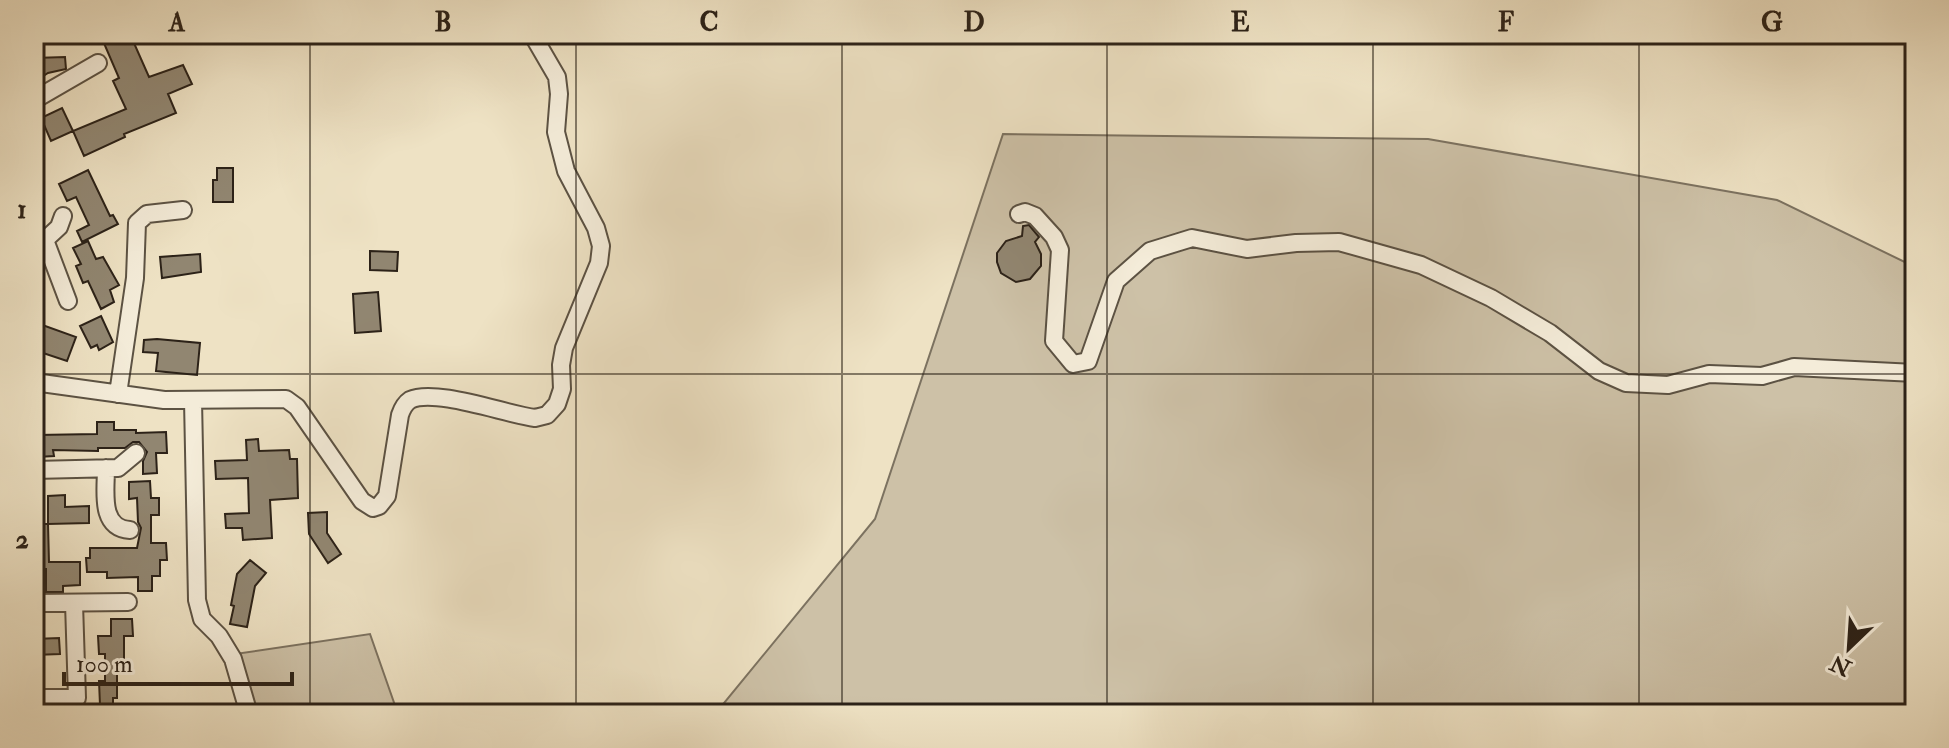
<svg xmlns="http://www.w3.org/2000/svg" width="1949" height="748" viewBox="0 0 1949 748" font-family="'IM FELL Double Pica',serif">
	<rect width="100%" height="100%" fill="#eee2c4"/>
	<filter id="stains"><feTurbulence type="fractalNoise" baseFrequency=".0025" numOctaves="4"/><feColorMatrix values="0 0 0 0 .2 0 0 0 0 .09 0 0 0 0 .02 0 0 0 .5 -.17"/></filter>
	<radialGradient id="worn" r=".72"><stop offset=".6" stop-color="#630" stop-opacity="0"/><stop offset="1" stop-color="#630" stop-opacity=".3"/></radialGradient>
	<path fill="#cdc1a7" stroke="#7c7260" stroke-width="2" d="M1003 134 1428 139 1777 200 1915 267V714H715L875 519Z
		M370 634 398 714H256L235 654Z"/>
	<path fill="#918671" stroke="#2c2218" stroke-width="2" d="M100 34H130L149 77 183 65 192 84 168 94 176 113 124 134 125 137 84 156 73 131 126 109 113 81 119 78Z
		M65 57 66 69 48 73 34 82V58Z
		M62 108 73 131 51 141 41 118Z
		M217 168H233V202H213V180H217Z
		M88 170 110 216 113 215 118 224 82 242 77 231 89 225 76 197 67 201 59 184Z
		M1029 225 1039 237 1035 242 1041 254V266L1030 279 1016 282 1001 273 997 262V253L1006 241 1022 236 1023 226Z
		M88 241 96 259 103 257 119 285 110 290 114 302 101 309 88 281 83 283 76 266 81 264 73 248Z
		M370 251 398 252 397 271 370 270Z
		M200 254 201 272 162 278 160 257Z
		M378 292 381 331 355 333 353 294Z
		M101 316 113 342 99 350 97 345 91 348 80 326Z
		M34 322 76 337 67 361 34 350Z
		M157 339 200 343 197 375 156 371 158 353 143 352 144 340Z
		M97 422H114V430H136V433L166 432 167 453H156L157 473 143 474V461L147 452 139 442H133L125 448H98V451L53 450 54 456 37 457V435L97 434Z
		M258 439 259 451 289 450 290 459H297L298 498 270 500 272 538 243 540 242 528H226L225 514 249 513 248 478 216 479 215 461 247 460 246 440Z
		M150 481 151 498H159V515H151V543H166L167 560H160V576H152V591H138V577L107 578V572H87L86 558H90V548H137L141 528 138 522 137 498 129 499V482Z
		M65 495V507L89 506V523L48 524V496Z
		M327 512V533L341 554 328 563 309 534 308 513Z
		M34 524H48L49 562H80V585L63 586V592H46V569H35Z
		M250 560 266 573 255 586 247 627 230 624 234 606 231 605 237 574Z
		M111 619H132L133 636H124V673H117V698H113V705H100L99 681H105V654H99L98 636H111Z
		M59 638 60 654 34 655V639Z"/>
	<g fill="none" stroke-linecap="round" stroke-linejoin="round">
		<defs>
			<path id="minor" d="M34 100 98 63
				M1019 214 1025 212 1035 216 1054 237 1060 250 1054 341 1073 364 1088 361 1116 281 1150 251 1192 238 1247 249 1296 243 1339 242 1421 265 1491 298 1550 333 1599 371 1626 383 1668 385 1709 374 1762 376 1794 367 1915 373
				M45 240 59 227 63 216
				M34 245 45 240 68 301
				M34 382 164 400 286 399 297 407 362 501 373 508 379 506 387 496 400 415C402 409 404 404 410 400 435 388 505 414 535 418L547 415 557 404 562 389 561 365 564 348 599 263 601 246 596 228 566 171 556 132 559 94 557 77 532 34
				M118 394 135 278 137 223 147 214 183 210
				M193 400 197 600 202 619 219 636 233 659 249 714
				M106 468C106 491 99 528 130 530
				M34 470 118 468 136 453
				M34 603 128 602
				M34 698H77L74 603"/>
		</defs>
		<use href="#minor" stroke="#5c5243" stroke-width="20"/>
		<use href="#minor" stroke="#f4ecd9" stroke-width="16"/>
	</g>
	<path fill="none" stroke="#2c2218" stroke-width="2" stroke-opacity="0.55" d="M310 34V714M576 34V714M842 34V714M1107 34V714M1373 34V714M1639 34V714M34 374H1915"/>
	<rect width="1949" height="748" fill="none" stroke="#eee2c4" stroke-width="88"/>
	<g transform="translate(1849 648) rotate(205)" stroke="#f4ecd9" stroke-width="6" paint-order="stroke">
	<path d="M0-6L14 30L0 20L-14 30Z" fill="#2c2218"/>
	<text y="-12" font-size="22" font-weight="bold" text-anchor="middle" fill="#2c2218">N</text>
	</g>
	<path d="M64 672v12h228v-12" fill="none" stroke="#2c2218" stroke-width="4"/>
	<text x="76" y="672" font-size="24" fill="#2c2218" stroke="#f4ecd9" stroke-width="6" paint-order="stroke">100 m</text>
	<rect x="44" y="44" width="1861" height="660" fill="none" stroke="#2c2218" stroke-width="3"/>
	<g font-size="26" text-anchor="middle" font-weight="bold" fill="#2c2218">
		<text x="177" y="31">A</text>
		<text x="443" y="31">B</text>
		<text x="709" y="31">C</text>
		<text x="974" y="31">D</text>
		<text x="1240" y="31">E</text>
		<text x="1506" y="31">F</text>
		<text x="1772" y="31">G</text>
		<text x="22" y="218">1</text>
		<text x="22" y="548">2</text>
	</g>
	<rect width="100%" height="100%" filter="url(#stains)"/>
	<rect width="100%" height="100%" fill="url(#worn)"/>
</svg>
